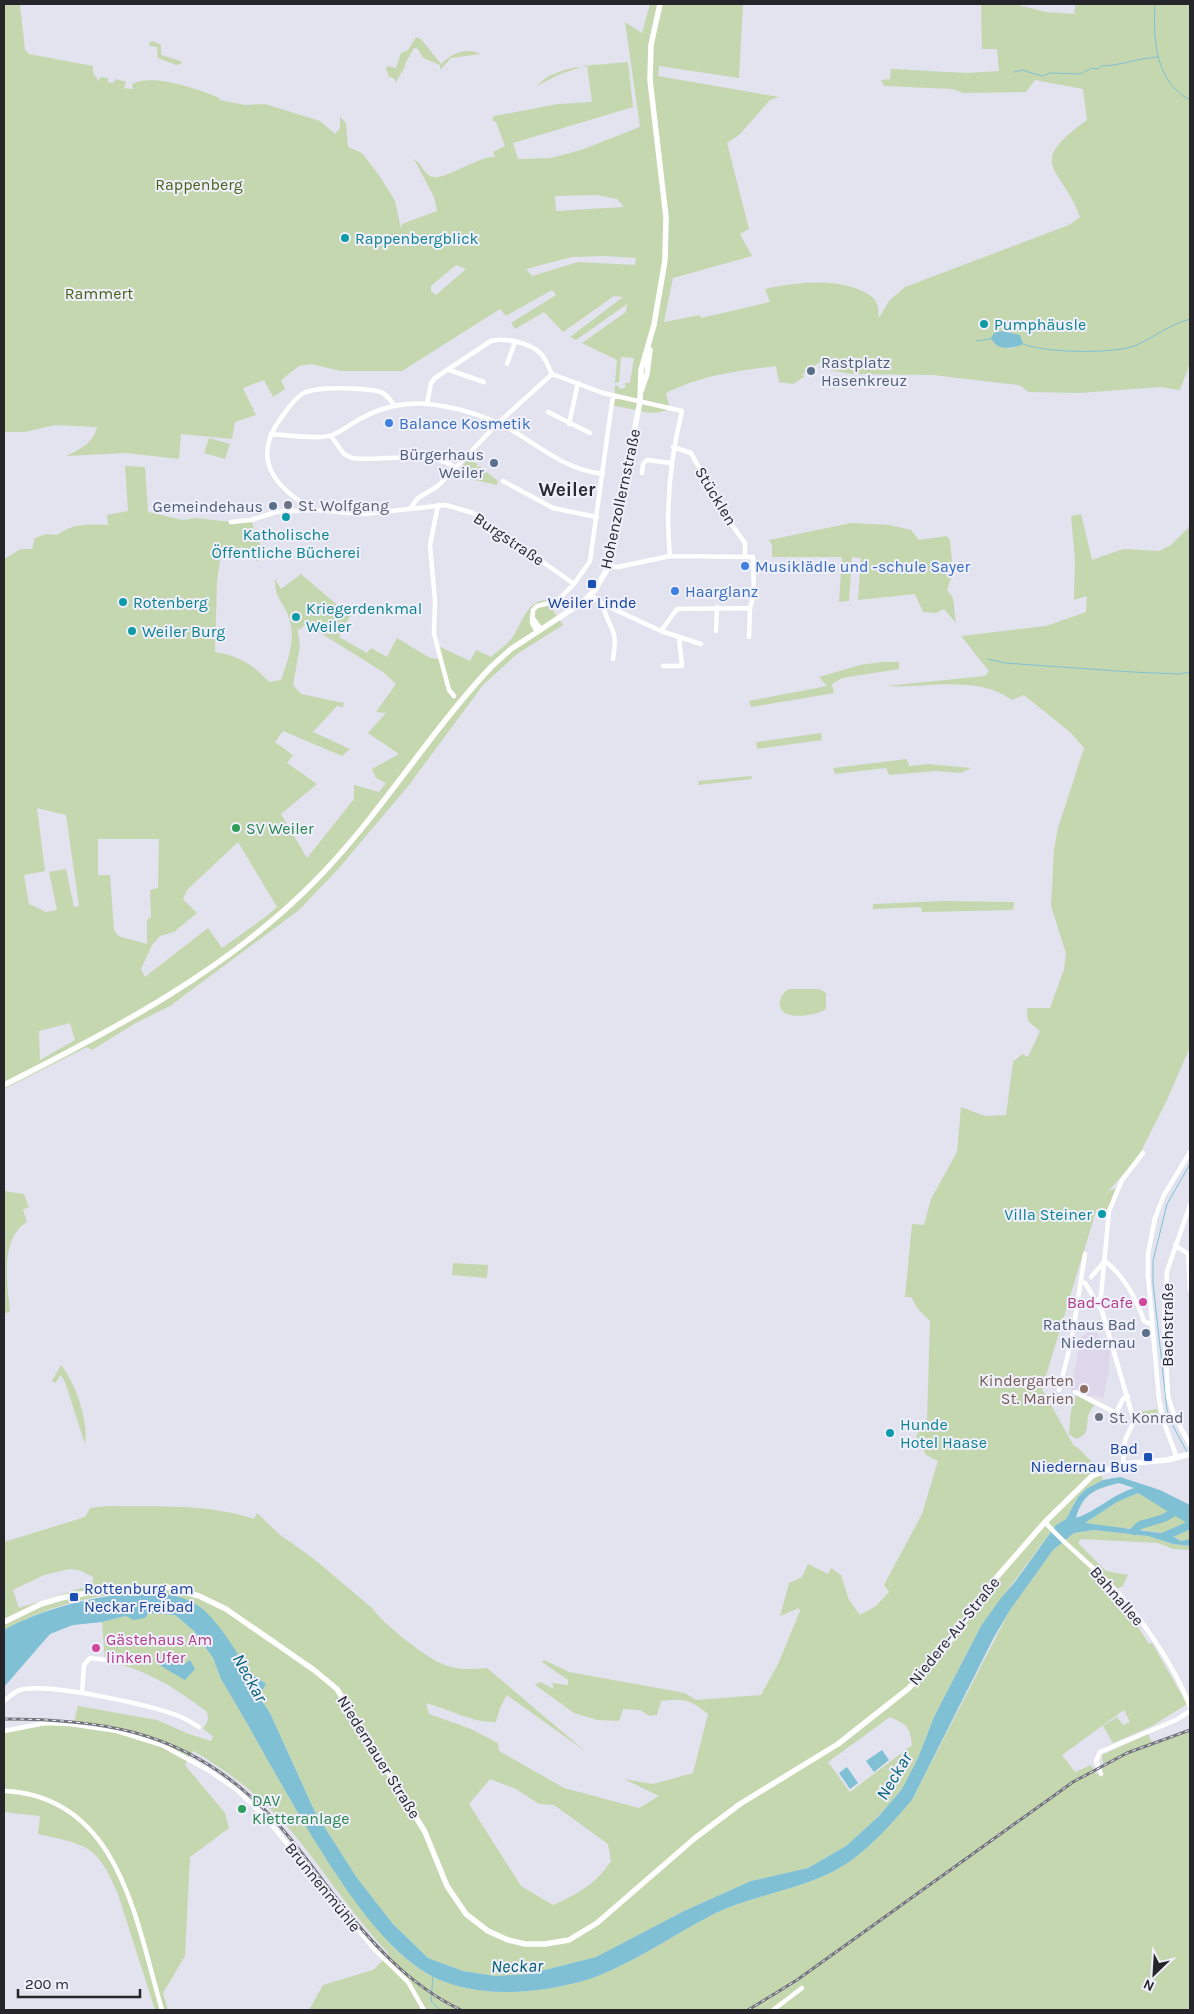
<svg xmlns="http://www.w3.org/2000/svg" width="1194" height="2014" viewBox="0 0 1194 2014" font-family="Karla,sans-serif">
	<rect width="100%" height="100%" fill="#e2e3ef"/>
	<path fill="#ded6eb" d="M1088 1332 1097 1333 1100 1339H1106L1110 1350 1109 1370 1103 1398 1093 1395 1087 1397 1071 1389 1081 1338Z"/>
	<path fill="#c5d7ae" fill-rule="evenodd" d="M4 4H20L25 50 29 54 93 66V73L99 81 100 77 108 78V82L113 83 116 79 126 82 124 88 133 89 132 84C155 73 196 89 220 98L219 100 245 105 265 104 320 121 335 134 340 128V117L346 123 348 147 362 153 381 178 395 201 401 229 402 224 437 211 434 197 414 159C421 163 423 172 430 176 443 183 478 155 495 157L493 152 505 146 496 122 492 120 494 116 558 104 592 102 587 65 558 75 537 86C555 64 601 65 628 62L633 107 513 143 518 159 551 158 581 150 640 127 625 22 642 33 650 4H743L739 78 659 66 658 76 779 97 770 100 739 135 727 143 749 229 740 234 752 256 673 278 664 322 700 315 701 318 770 302 765 289C796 282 845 276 872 297 879 302 878 311 879 318L889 301 905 287 1069 225 1080 217C1061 165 1024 166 1087 120L1083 89 1035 80 1026 92 963 93 953 89 884 86 881 80 890 79 891 69 967 73 999 71 997 49H982L981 4H1014L1046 12 1076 14 1074 12 1076 4H1190V363L1180 390 1160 387 1080 393 1029 392 1019 385 933 375 851 374 819 368 823 365 820 362 803 374 804 377 793 384 779 382 776 366C736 371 703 375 666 393L670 409C650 418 635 408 614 406L615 386H619V389L625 388V383H630L634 358 621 357 619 382 615 383 617 360 582 343 626 312 627 304 576 340 570 337 623 297 614 296 563 332 544 312 515 329 511 323 556 295 552 290 506 316 500 309 402 371H341L311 364 299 366 281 380 285 389 273 397 264 380 243 388 256 415 235 422 232 439 181 434 179 459 126 453 66 456C80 449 93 444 97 427L55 425 25 432H4ZM597 195 617 199 624 207 556 211 555 196ZM605 256 636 258 635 265 578 262 532 276 526 269 572 257ZM456 265 466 269 436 295 431 291V286ZM1008 332 1012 335H1020L1018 346 1010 349 997 343Z
		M416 37 421 39 441 64C452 53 466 47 481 54L451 58 440 70V65L423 58 418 49 414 48 405 64V67L395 83 394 78 389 77 386 69 388 66 396 68 401 53 408 50Z
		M153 41 161 45V55L181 61V64L176 65 158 58 157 47 150 46 149 43Z
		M209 438 230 444 225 459 204 453Z
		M468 459 478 464 475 469 479 466 498 481 497 485 470 479 468 477 470 472 466 474 462 466Z
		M125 466 145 467 148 512 183 520 196 518 231 522 251 520 265 558 256 561 252 553 246 555 242 547 221 554 217 581 215 652C237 655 254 665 269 682L281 680C288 659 297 638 288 615 282 601 274 596 275 579L281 589 301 574 350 616 339 637 367 653 371 648 387 657 397 638 430 658 440 659 436 645 470 661 476 650 491 657C498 650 509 644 514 635 523 621 527 601 546 600L563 625 517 654 483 685 409 785 339 868 299 910 170 1006 134 1024 92 1050 87 1047 4 1089V559L21 549H32L35 538 46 534 57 535C73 523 89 524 108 525L107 515 128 511ZM306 624 383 672 396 684 376 712 386 713 368 733 399 754 372 769 376 778 386 783 379 792 354 785V799L307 858 281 814 317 784 287 763 293 755 275 742 283 731 342 756 350 749 313 732 337 706 343 707 344 703 301 694 293 685 300 646 297 627 299 630ZM37 808 66 815 79 906 74 907 66 869 49 872 57 910 46 912 29 904 24 875 45 871ZM98 839H159L158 888 150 890 151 917 147 920V944L118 936 114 930 110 875H98ZM238 842 277 907 264 918 222 948 208 928 145 977 141 969 152 945 160 936 174 932 197 913 183 899 187 890ZM70 1023 75 1040 40 1060 39 1031Z
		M1081 514 1092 560 1123 549 1159 551 1171 545 1190 526V1047L1167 1100 1136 1161 1109 1190 1100 1204 1109 1191 1116 1188 1108 1210 1097 1209 1096 1211 1042 1389 1074 1446 1077 1447 1100 1470 1103 1480 1086 1489 1078 1497 1066 1519 1056 1525 1047 1537 981 1626 934 1717 918 1758 902 1789 878 1817 846 1846 808 1868 751 1881 684 1911 596 1957 529 1974 495 1976 463 1971 428 1958 393 1924 357 1878 315 1812 270 1713 259 1695 266 1684 247 1670 233 1647 197 1605C174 1602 149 1596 125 1595 90 1593 34 1613 4 1630V1542L85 1517 90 1508 106 1506C156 1507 206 1503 254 1519L257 1513 279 1534 314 1559 372 1608C382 1623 422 1654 438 1662 453 1670 470 1670 487 1668L585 1751 507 1695 500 1708 496 1722C473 1723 449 1709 426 1703L429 1714 471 1729 498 1743 499 1751 564 1788 639 1808 659 1796 624 1779 653 1784 693 1773 708 1714C689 1699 685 1698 661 1701L657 1715 649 1716 640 1710 623 1709 619 1721 597 1720 574 1713 535 1685 540 1682 554 1689 552 1683 568 1685V1680L542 1662 544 1660 569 1672 685 1693 696 1700 761 1695 778 1664 800 1611 799 1608 780 1616 789 1583 802 1577 808 1564 828 1574 831 1568 841 1575 849 1600 860 1615 876 1606 889 1592 884 1585 922 1514 938 1461 926 1455 916 1436 927 1419 930 1321 918 1309 911 1297H905L912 1224 924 1225 931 1199 957 1152 961 1107 985 1116 1006 1115 1013 1062 1022 1054 1028 1057 1040 1031 1028 1021 1027 1008H1050L1064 969 1066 953 1051 906 1054 850 1058 828 1084 748 1071 733 1024 695 1012 700C975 674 927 689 886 686L985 676 989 671 961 636 1046 626 1086 612 1087 596 1074 600 1075 560 1071 516ZM69 1569 79 1570 93 1577V1582H85V1587L19 1608 13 1590 44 1575ZM890 1717C907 1725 910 1726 912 1745L850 1792 828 1762ZM490 1779 516 1789 539 1804 554 1805 608 1844 611 1861C595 1885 579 1893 553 1905L521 1886 469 1804Z
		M851 523 889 525 911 530 919 540 947 536 950 540 953 573 947 590 953 598 956 623 944 609 936 613 923 612 915 594 858 600 861 558 852 557 849 601 839 602 842 557H772V545L769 540Z
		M882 662H899V669L842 678 832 684 834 693 751 707 749 701 827 686 819 677 860 665Z
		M821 733 822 740 757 749 756 742Z
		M907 759 909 766 928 764 971 768 961 773 936 771 889 775 886 768 835 774 833 768Z
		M751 776 752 779 698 785 699 781Z
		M944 901 1014 902 1013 910 922 912 921 907 873 909V904Z
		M789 989H819L826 993V1009C818 1015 797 1018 787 1014 775 1009 780 993 789 989Z
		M4 1191 24 1194 29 1208 23 1209 27 1222C0 1238 7 1283 10 1312L4 1313Z
		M453 1263 488 1265 487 1278 452 1275Z
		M61 1365C75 1382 89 1421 85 1444L65 1382 61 1375 55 1383 52 1381Z
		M1076 1395 1094 1405C1092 1408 1089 1412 1088 1416 1086 1427 1090 1434 1076 1439L1069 1434 1071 1410Z
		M1157 1409 1159 1418 1140 1419 1138 1412Z
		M1138 1493 1184 1520 1190 1525V1539L1182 1541 1169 1534 1137 1529 1094 1526 1085 1523 1117 1502Z
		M1094 1530 1148 1536 1173 1544 1190 1546V1550L1173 1549 1158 1543 1081 1539 1078 1543 1106 1571 1128 1575 1123 1586 1107 1593 1111 1597 1115 1595 1127 1610 1149 1644 1152 1643 1187 1704 1152 1726 1113 1743 1103 1726 1117 1717 1123 1725 1130 1722 1124 1710 1062 1755 1075 1772 1091 1765 1096 1774 1103 1769 1102 1755 1148 1734 1153 1744 1190 1732V2010H309L323 1985 373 1970 389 1954C356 1919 330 1880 301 1843 272 1806 234 1774 193 1751L185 1765 225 1813 229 1828 190 1857 185 1956 163 1993 168 2010H155L118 1894C97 1844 87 1845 38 1834L40 1816 4 1812V1733L46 1725 73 1726 78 1706 157 1720 189 1734 211 1741 213 1736 203 1729 208 1720 207 1712C176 1688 144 1668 105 1661L102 1622 127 1616 145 1618 149 1613 175 1615 194 1631 213 1658 221 1679C264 1749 299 1822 347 1889 368 1918 390 1949 420 1969 465 2000 533 1995 583 1981 624 1969 670 1937 708 1917 746 1897 789 1892 828 1874 861 1859 889 1827 912 1800L1010 1610 1053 1550 1074 1533Z"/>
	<path fill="#7fc0d5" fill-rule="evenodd" d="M1001 331 1020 335 1023 344C1012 349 997 351 991 338L994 333Z
		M1120 1477 1160 1490 1190 1505V1525L1138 1493 1117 1502 1085 1523 1169 1534 1181 1541 1190 1539V1546L1173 1544 1148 1536 1094 1530 1074 1533 1053 1550 1010 1610 994 1637 912 1800C889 1827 861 1859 828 1874 789 1892 746 1897 708 1917 670 1937 624 1969 583 1981 533 1995 465 2000 420 1969 391 1949 369 1921 349 1893 301 1825 264 1750 221 1679L213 1658 194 1631 175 1615 149 1613 145 1618 133 1620 126 1616 102 1622 73 1625 50 1634 4 1687V1630C45 1606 154 1576 197 1605 211 1614 225 1634 234 1648 239 1655 242 1665 248 1671 253 1676 261 1680 266 1684L259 1696 270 1713 315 1812 357 1878 393 1924 428 1958 463 1971 495 1976 529 1974 596 1957 684 1911 751 1881 808 1868 846 1846 878 1817 902 1789 918 1758 934 1717 981 1626 1001 1598 1015 1582 1056 1525 1066 1519 1078 1497 1086 1489 1103 1480ZM1119 1483 1134 1488C1113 1494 1097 1511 1076 1518 1083 1493 1095 1489 1119 1483Z
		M169 1652 183 1665 190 1660 195 1669 185 1680 159 1665Z
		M882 1750 889 1760 874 1772 866 1761Z
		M847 1767 858 1783 850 1789 839 1773Z"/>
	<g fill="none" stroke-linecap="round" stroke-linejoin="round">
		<path stroke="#7fc0d5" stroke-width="1" d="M1155 4C1153 39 1155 82 1190 100
			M1014 72 1022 70 1042 76 1051 73 1080 74 1092 68 1098 69 1101 66C1120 66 1138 58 1158 57
			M976 341 991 339
			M1023 344C1045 353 1112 354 1134 346 1154 338 1170 324 1190 319
			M988 659 1005 663 1132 672 1179 674 1190 672
			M1187 1452 1172 1424 1167 1410 1153 1283V1261L1167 1204 1190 1164
			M433 1975 431 2001 440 2010"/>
		<path stroke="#7fc0d5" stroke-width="8" d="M1134 1531 1140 1525 1164 1518 1179 1509
			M1165 1536 1190 1525"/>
		<path stroke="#fff" stroke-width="4.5" d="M507 364 515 342
			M449 370 484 382
			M427 404 431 383 435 378 491 341C504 337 530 343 540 353 546 358 548 367 552 374
			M548 412 590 433
			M569 424 578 383
			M271 434C286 435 319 440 332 435 342 431 352 423 362 418 382 407 405 402 428 404 456 407 483 415 508 428 542 447 563 469 603 474
			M331 436 344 454 352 458C383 462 426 449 455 467
			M673 447 691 453 725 515 745 543V556
			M642 473 643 464 647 460 671 463
			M503 481 553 508 597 517
			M438 505 430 545 435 601 434 634 449 690 454 696
			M411 507 418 498 438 486 497 424 552 374 603 393 682 411C670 460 665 506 670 556
			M313 509C276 489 250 459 281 418 287 410 295 397 304 393 318 386 361 388 377 391 385 392 390 399 394 405
			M231 522 251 520 276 512 315 510 363 514 446 505 473 513 574 584
			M609 566 618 567 670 556 753 557 754 594 750 608 677 609 661 631
			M591 595 603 604 661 631 701 644
			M603 604C604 615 611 624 614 635 616 643 614 651 613 659
			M532 617 541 629
			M716 631 717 607
			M537 632 532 623 533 610 537 606 557 601 574 584 590 561 613 395
			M749 637 750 608
			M663 666H682L679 637
			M1190 1205 1167 1271 1164 1321 1168 1396 1174 1415 1190 1445
			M1175 1245 1188 1254 1190 1290
			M1105 1261C1125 1277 1136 1297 1144 1321L1152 1325
			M1091 1277 1104 1262
			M1082 1282 1085 1283 1102 1311 1134 1421
			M1097 1302 1101 1296 1109 1211 1122 1180 1143 1153
			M1059 1390 1072 1338 1085 1254
			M1075 1392 1116 1413 1123 1399 1128 1396
			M1134 1421 1163 1420
			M1177 1458 1163 1420 1159 1399 1148 1276V1254L1155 1218 1164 1195 1190 1152
			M1123 1464 1125 1440 1134 1421
			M1045 1522C1064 1544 1088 1562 1109 1583 1139 1614 1175 1666 1190 1707
			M82 1693 84 1665 90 1658 130 1663
			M4 1701C9 1697 14 1692 20 1690 47 1682 150 1705 179 1716 186 1719 193 1723 199 1727
			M4 1731 45 1723 70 1724 117 1731 162 1745 208 1770 237 1790 266 1818 374 1949 408 1982 424 2010
			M1101 1774 1096 1761 1100 1752 1176 1720 1190 1711
			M4 1791C120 1796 136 1922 162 2010
			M773 2010 802 1988"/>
		<path stroke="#fff" stroke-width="5.5" d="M641 391 647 374 650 350
			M4 1085C113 1030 226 971 313 883 379 817 427 735 491 667L511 649 583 602 595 590 609 566 640 401 641 370 654 325 665 260 666 217 650 80 651 45 660 4
			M4 1622 41 1604 61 1598 97 1591 124 1589 167 1587 199 1596 226 1609 314 1670 337 1689 425 1832 447 1886 466 1914 488 1931 508 1940 525 1944H545L569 1940 597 1923 695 1838 740 1804 838 1744 909 1688 936 1660 996 1578 1045 1522 1092 1476 1123 1464 1167 1460 1190 1454"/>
		<defs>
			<path id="rail" d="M4 1719C98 1719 177 1730 250 1796 282 1824 307 1860 333 1894 368 1939 408 1985 461 2010
				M748 2010 797 1980 1073 1782 1127 1753 1190 1730"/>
		</defs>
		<use href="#rail" stroke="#74757c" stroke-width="3"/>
		<use href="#rail" stroke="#f0f0fc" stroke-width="1" stroke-dasharray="4" stroke-linecap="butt"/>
	</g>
	<g fill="#0f9aa8" stroke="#f0f0fc" stroke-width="2">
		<circle cx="345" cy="238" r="5"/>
		<circle cx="984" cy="324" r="5"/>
		<circle cx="286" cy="517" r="5"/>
		<circle cx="123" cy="602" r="5"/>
		<circle cx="296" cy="617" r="5"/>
		<circle cx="132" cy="631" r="5"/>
		<circle cx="1102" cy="1214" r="5"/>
		<circle cx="890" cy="1433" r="5"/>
	</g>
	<g fill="#5c6f8a" stroke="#f0f0fc" stroke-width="2">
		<circle cx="811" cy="371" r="5"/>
		<circle cx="494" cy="463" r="5"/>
		<circle cx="273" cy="506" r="5"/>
		<circle cx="1146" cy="1333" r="5"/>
	</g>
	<g fill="#3f7fe0" stroke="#f0f0fc" stroke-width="2">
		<circle cx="389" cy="423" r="5"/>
		<circle cx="745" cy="566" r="5"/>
		<circle cx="675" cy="591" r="5"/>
	</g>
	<g fill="#6b7280" stroke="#f0f0fc" stroke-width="2">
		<circle cx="288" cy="505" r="5"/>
		<circle cx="1099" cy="1417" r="5"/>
	</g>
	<g fill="#1a4fb4" stroke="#f0f0fc" stroke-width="2">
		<rect x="587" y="579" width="10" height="10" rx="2.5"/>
		<rect x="1143" y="1452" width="10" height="10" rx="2.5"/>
		<rect x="69" y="1592" width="10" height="10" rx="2.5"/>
	</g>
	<g fill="#2e9e5b" stroke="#f0f0fc" stroke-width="2">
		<circle cx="236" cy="828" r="5"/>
		<circle cx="242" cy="1809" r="5"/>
	</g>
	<g fill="#d1479c" stroke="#f0f0fc" stroke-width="2">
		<circle cx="1143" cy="1302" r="5"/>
		<circle cx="96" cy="1648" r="5"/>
	</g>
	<circle fill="#8d6e63" stroke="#f0f0fc" stroke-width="2" cx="1084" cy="1389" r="5"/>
	<g text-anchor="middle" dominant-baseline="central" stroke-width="4" stroke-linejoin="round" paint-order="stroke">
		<g font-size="16" fill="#476117" stroke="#f0f0fc">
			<text x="199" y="184">Rappenberg</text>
			<text x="99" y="293">Rammert</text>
		</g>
		<g font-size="16" fill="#0d838f" stroke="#f0f0fc" text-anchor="start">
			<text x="355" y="238">Rappenbergblick</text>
			<text x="994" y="324">Pumphäusle</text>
			<text x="286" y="534" text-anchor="middle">Katholische<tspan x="286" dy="18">Öffentliche Bücherei</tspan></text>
			<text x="133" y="602">Rotenberg</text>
			<text x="306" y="608">Kriegerdenkmal<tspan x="306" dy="18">Weiler</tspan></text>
			<text x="142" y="631">Weiler Burg</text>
			<text x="1092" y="1214" text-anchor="end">Villa Steiner</text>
			<text x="900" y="1424">Hunde<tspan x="900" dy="18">Hotel Haase</tspan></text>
		</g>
		<g font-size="16" fill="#4e5e75" stroke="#f0f0fc" text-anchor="end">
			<text x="821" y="362" text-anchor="start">Rastplatz<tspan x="821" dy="18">Hasenkreuz</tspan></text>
			<text x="484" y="454">Bürgerhaus<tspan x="484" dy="18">Weiler</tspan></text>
			<text x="263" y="506">Gemeindehaus</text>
			<text x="1136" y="1324">Rathaus Bad<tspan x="1136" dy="18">Niedernau</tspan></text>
		</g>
		<g font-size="16" fill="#366cbe" stroke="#f0f0fc" text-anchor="start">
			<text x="399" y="423">Balance Kosmetik</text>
			<text x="755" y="566">Musiklädle und -schule Sayer</text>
			<text x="685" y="591">Haarglanz</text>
		</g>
		<g font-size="16" fill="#26262a" stroke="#f0f0fc">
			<text transform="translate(716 496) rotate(59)">Stücklen</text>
			<text transform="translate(620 499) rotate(-78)">Hohenzollernstraße</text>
			<text transform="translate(509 539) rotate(34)">Burgstraße</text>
			<text transform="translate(1167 1325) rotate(-90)">Bachstraße</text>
			<text transform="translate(1117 1596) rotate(49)">Bahnallee</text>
			<text transform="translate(954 1631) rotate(-51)">Niedere-Au-Straße</text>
			<text transform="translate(379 1757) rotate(58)">Niedernauer Straße</text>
			<text transform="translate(323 1887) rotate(51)">Brunnenmühle</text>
		</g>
		<g font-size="16" fill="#5b616d" stroke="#f0f0fc" text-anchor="start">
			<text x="298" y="505">St. Wolfgang</text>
			<text x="1109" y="1417">St. Konrad</text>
		</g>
		<g font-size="16" fill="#164399" stroke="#f0f0fc">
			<text x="592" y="602">Weiler Linde</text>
			<text x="1138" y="1448" text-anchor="end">Bad<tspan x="1138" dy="18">Niedernau Bus</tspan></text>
			<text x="84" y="1588" text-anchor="start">Rottenburg am<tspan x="84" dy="18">Neckar Freibad</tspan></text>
		</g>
		<g font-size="16" fill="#27864d" stroke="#f0f0fc" text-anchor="start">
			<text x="246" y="828">SV Weiler</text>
			<text x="252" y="1800">DAV<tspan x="252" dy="18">Kletteranlage</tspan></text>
		</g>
		<g font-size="16" fill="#b23c85" stroke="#f0f0fc" text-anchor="end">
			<text x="1133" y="1302">Bad-Cafe</text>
			<text x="106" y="1639" text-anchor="start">Gästehaus Am<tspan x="106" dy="18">linken Ufer</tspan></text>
		</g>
		<g font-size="16" fill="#785e54" stroke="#f0f0fc" text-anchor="end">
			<text x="1074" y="1380">Kindergarten<tspan x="1074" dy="18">St. Marien</tspan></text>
		</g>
		<g font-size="18" font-style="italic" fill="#026076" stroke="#f0f0fc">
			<text transform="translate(250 1678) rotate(61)">Neckar</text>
			<text transform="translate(894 1776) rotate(-59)">Neckar</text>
			<text transform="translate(517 1966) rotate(-1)">Neckar</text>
		</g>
		<g font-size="19" font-weight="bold" fill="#292932" stroke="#f0f0fc">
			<text x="567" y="490">Weiler</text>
		</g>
	</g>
	<rect width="1194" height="2014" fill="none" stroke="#26262a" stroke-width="10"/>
	<g transform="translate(1154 1974) rotate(205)" stroke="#f0f0fc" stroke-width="4" paint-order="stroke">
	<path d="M0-4L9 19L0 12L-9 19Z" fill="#26262a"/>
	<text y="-8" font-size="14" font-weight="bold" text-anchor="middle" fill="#26262a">N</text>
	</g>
	<path d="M18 1989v8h122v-8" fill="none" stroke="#26262a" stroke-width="2.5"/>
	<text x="25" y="1989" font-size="15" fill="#26262a" stroke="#f0f0fc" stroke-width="4" paint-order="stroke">200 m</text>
</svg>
